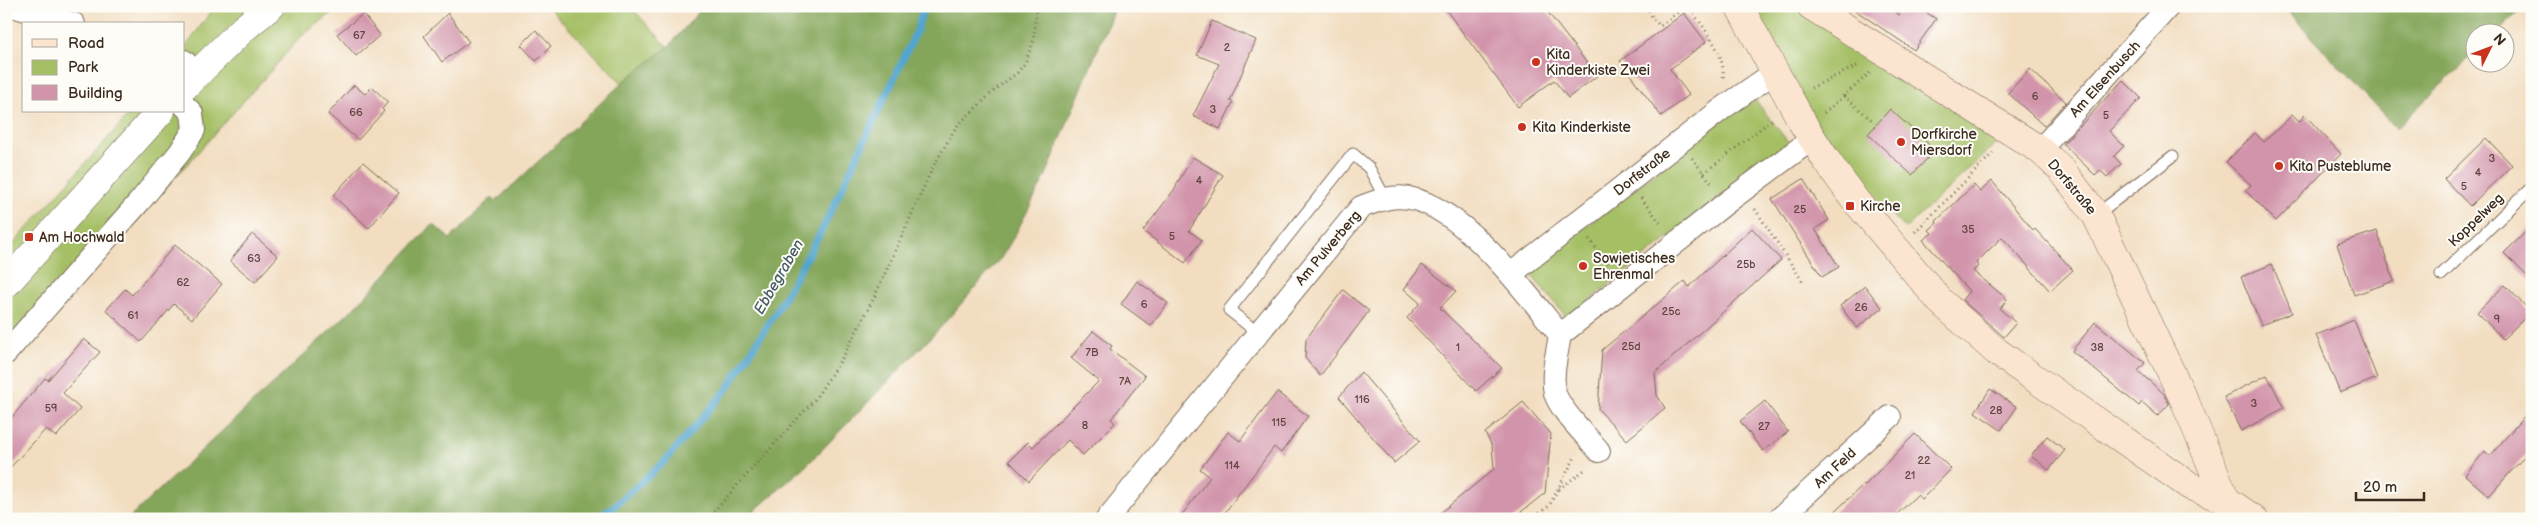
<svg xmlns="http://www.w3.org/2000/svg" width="2538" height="525" viewBox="0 0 2538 525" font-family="'Balsamiq Sans',sans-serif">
	<rect width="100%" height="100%" fill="#fdfcf7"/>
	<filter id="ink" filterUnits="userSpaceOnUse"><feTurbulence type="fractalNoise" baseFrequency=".02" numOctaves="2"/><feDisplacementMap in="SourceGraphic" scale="10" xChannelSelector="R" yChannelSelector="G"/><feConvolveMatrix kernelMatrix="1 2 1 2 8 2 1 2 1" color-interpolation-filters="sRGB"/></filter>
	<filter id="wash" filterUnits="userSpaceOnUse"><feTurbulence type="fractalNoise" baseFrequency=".0096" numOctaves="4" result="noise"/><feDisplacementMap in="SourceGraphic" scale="20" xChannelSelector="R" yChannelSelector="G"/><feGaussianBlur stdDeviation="1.12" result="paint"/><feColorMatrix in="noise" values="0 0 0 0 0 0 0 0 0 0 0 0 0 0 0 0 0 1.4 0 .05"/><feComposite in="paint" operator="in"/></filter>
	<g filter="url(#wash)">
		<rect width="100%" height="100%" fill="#f2ddc0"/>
		<path fill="#a5bf65" stroke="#707442" d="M215 6H341L301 37 6 367V252L132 111H184V49Z
			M547 6H630L668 47 622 83Z
			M1762 6H1795L2004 136 1905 229 1830 149 1757 16Z
			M1753 97 1789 143 1567 318 1532 276 1535 266Z"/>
		<path fill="#84a65a" stroke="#60683c" d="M704 6H1089L1113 12 1046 175 1015 235 1001 258 940 328 808 464 745 519H128L355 307 433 224 450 239 492 197 496 201 622 83 668 47Z
			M2283 6H2524L2497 32H2476L2475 53 2396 128Z"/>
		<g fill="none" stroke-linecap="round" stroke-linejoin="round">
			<path stroke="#52a5cd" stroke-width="7" d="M595 519 612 508 665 461 728 388 776 312 822 230 917 30 924 6"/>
		</g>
		<g id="blocks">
			<path fill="#d294ab" d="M1443 6H1543L1597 76 1568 98 1554 80 1518 107Z
				M1849 6H1887L1899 15 1905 6H1917L1936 19 1914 50Z
				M448 13 469 42 442 62 424 36Z
				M1684 13 1706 42 1670 69 1689 95 1661 116 1620 61Z
				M363 14 380 35 356 56 337 34Z
				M1212 21 1256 40 1230 101 1233 102 1220 129 1193 116 1219 64 1197 55Z
				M536 30 551 46 536 61 521 45Z
				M2030 69 2066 102 2044 126 2008 93Z
				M2123 80 2141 98 2109 131 2124 146 2114 156 2121 164 2107 177 2100 170 2095 175 2063 144Z
				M354 85 365 94 372 87 388 102 382 109 384 111 358 140 328 114Z
				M1890 109 1935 150 1912 175 1868 134Z
				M2292 115 2299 122 2305 115 2341 154 2276 221 2245 190 2251 185 2226 162 2255 133 2264 142Z
				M2486 138 2512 165 2470 206 2444 179Z
				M1193 157 1223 175 1189 231 1202 240 1185 263 1143 231 1177 186 1176 185Z
				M363 162 399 193 369 228 333 196Z
				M1803 179 1829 220 1815 229 1839 267 1822 277 1772 199Z
				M1992 181 2033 230 2035 229 2073 270 2050 291 2002 237 1976 263 1978 266 1973 271 2007 299 2000 309 2016 323 2004 337 1962 300 1969 291 1923 240 1932 233 1929 230 1937 223 1936 221 1974 185 1980 192Z
				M2532 226V281L2504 253Z
				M1752 228 1781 260 1655 373 1657 395 1665 408 1627 440 1598 409 1602 350 1685 281 1689 287Z
				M2377 231 2394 281 2354 295 2337 244Z
				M252 234 278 256 255 282 230 261Z
				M175 245 222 284 192 319 174 304 141 342 106 310 125 289 132 295Z
				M2272 264 2292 313 2261 325 2241 277Z
				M1422 265 1456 291 1440 308 1502 368 1476 391 1407 318 1420 303 1404 289Z
				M1137 281 1168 303 1151 326 1121 304Z
				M2505 285 2531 312 2503 339 2477 312Z
				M1865 286 1882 308 1857 328 1840 306Z
				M1343 290 1369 311 1320 376 1305 358 1306 339Z
				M2354 320 2377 378 2340 393 2316 335Z
				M2095 322 2145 363 2138 371 2164 394 2169 404 2158 416 2142 402 2139 406 2072 351Z
				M1093 331 1112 346 1110 349 1145 376 1111 419 1115 423 1083 455 1068 440 1029 481 1009 461 1028 442 1033 447 1099 381 1071 358Z
				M84 339 100 352 63 393 80 409 56 437 46 429 6 472V424L45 378 48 380Z
				M1361 372 1420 441 1394 463 1339 397Z
				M2267 375 2284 408 2241 431 2224 397Z
				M1990 389 2017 407 2001 430 1975 412Z
				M1277 392 1308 416 1281 453 1274 447 1220 519H1179L1210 477 1200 469 1228 432 1240 441Z
				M1765 401 1788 432 1763 451 1740 421Z
				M1523 402 1551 434 1545 493 1512 519H1433L1494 469 1492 446 1485 433Z
				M2532 407V448L2489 496 2465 475 2485 451 2490 456Z
				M1915 434 1951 469 1922 499 1917 495 1892 519H1827L1864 484 1865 485Z
				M2047 436 2065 450 2049 470 2031 456Z"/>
		</g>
	</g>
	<g filter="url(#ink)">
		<use href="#blocks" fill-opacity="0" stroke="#7b6957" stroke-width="1"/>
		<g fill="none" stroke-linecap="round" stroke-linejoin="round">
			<defs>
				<path id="service" d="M2096 215 2173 156
					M2441 275 2532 187
					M1258 333 1229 310 1353 154 1369 168 1385 198"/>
				<path id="minor" d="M12 6 74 24
					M184 61 197 74
					M2040 150 2169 6
					M1511 274 1723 108 1775 72
					M1560 335 1726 203 1812 139
					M6 353 140 201 180 152 194 130 192 113 184 105
					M1107 519 1361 207C1377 201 1391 195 1409 198 1464 208 1527 294 1560 335 1557 354 1551 374 1555 393 1560 411 1587 436 1599 451
					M1779 519 1890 417"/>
				<path id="tertiary" d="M184 87 244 28 271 6
					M6 284 161 111"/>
				<path id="secondary" d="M1739 6 1805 127 1827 161 1855 200 1940 301 1997 352 2190 486 2226 500 2254 519
					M1811 6 2040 150 2061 169 2096 215 2186 404 2226 500"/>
			</defs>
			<use href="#service" stroke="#7b6957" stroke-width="13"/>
			<use href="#minor" stroke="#7b6957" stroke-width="24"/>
			<use href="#tertiary" stroke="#7b6957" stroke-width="29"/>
			<use href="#secondary" stroke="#7b6957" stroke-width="29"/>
			<path stroke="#7b6957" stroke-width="3" stroke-dasharray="1 4" stroke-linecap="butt" d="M1647 6 1652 17 1660 26 1686 6
				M1688 6C1703 27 1727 54 1723 81
				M1811 88 1859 65
				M1844 96 1873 121
				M1824 113 1870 73
				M1692 158 1713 185
				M1704 173 1773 119
				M1641 198 1662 225
				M1755 209 1803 282
				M1915 232 1995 151
				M1589 239 1611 268
				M1559 489 1586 469
				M707 519 815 399 844 355 873 300 933 167 956 127 997 88 1017 73 1025 63 1033 42 1037 6
				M1531 519 1549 506 1575 457"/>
			<use href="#service" stroke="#fff" stroke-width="11"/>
			<use href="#minor" stroke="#fff" stroke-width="22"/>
			<use href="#tertiary" stroke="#fff" stroke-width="28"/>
			<use href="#secondary" stroke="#fce5d0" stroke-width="28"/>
		</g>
	</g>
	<g fill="#c8321e" stroke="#fdfcf7" stroke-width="2">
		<circle cx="1536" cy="62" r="5"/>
		<circle cx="1522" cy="127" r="5"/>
		<circle cx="1901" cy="142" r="5"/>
		<circle cx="2279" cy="166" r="5"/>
		<rect x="1845" y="201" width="10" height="10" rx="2.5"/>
		<rect x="24" y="232" width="10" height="10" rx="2.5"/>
		<circle cx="1583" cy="266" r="5"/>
	</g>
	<g text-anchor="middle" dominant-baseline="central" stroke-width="4" stroke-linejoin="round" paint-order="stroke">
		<g font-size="11" fill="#614441">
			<text x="359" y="35">67</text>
			<text x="1227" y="47">2</text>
			<text x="2035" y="96">6</text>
			<text x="1213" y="109">3</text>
			<text x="356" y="112">66</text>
			<text x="2106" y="115">5</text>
			<text x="2492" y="158">3</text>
			<text x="2478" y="172">4</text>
			<text x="1199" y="180">4</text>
			<text x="2464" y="186">5</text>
			<text x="1800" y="209">25</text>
			<text x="1968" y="229">35</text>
			<text x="1172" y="236">5</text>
			<text x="254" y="258">63</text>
			<text x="1746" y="264">25b</text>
			<text x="183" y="282">62</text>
			<text x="1144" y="304">6</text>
			<text x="1861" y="307">26</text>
			<text x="1671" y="311">25c</text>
			<text x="133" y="315">61</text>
			<text x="2497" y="319">9</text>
			<text x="1631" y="346">25d</text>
			<text x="1458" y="347">1</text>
			<text x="2097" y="347">38</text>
			<text x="1092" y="352">7B</text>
			<text x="1125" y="381">7A</text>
			<text x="1362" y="399">116</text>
			<text x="2254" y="403">3</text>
			<text x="51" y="408">59</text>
			<text x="1996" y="410">28</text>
			<text x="1279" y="422">115</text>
			<text x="1085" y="425">8</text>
			<text x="1764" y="426">27</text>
			<text x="1924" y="460">22</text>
			<text x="1232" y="465">114</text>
			<text x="1910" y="475">21</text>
		</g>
		<g font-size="14" fill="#3b2a1e" stroke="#fdfcf7" text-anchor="start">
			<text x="1546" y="54">Kita<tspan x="1546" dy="16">Kinderkiste Zwei</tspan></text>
			<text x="1532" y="127">Kita Kinderkiste</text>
			<text x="1911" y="134">Dorfkirche<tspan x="1911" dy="16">Miersdorf</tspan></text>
			<text x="2289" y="166">Kita Pusteblume</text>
			<text x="1860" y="206">Kirche</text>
			<text x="39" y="237">Am Hochwald</text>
			<text x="1593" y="258">Sowjetisches<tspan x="1593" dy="16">Ehrenmal</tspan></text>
		</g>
		<g font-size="14" fill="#3b2a1e" stroke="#fdfcf7">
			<text transform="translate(2105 79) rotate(-48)">Am Elsenbusch</text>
			<text transform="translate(1642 172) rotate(-38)">Dorfstraße</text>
			<text transform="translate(2072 187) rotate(50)">Dorfstraße</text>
			<text transform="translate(2476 220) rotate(-44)">Koppelweg</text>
			<text transform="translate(1328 248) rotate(-50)">Am Pulverberg</text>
			<text transform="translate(1835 468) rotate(-43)">Am Feld</text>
		</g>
		<g font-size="15" font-style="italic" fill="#445b64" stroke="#fdfcf7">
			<text transform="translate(779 277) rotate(-60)">Ebbegraben</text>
		</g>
	</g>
	<rect width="2538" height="525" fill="none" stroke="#fdfcf7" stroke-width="25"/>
	<rect x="22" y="22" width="162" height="90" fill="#fdfcf7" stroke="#afa8a0"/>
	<rect x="32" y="39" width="25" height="8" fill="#fce5d0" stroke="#afa8a0"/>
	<text x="68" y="48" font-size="15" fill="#3b2a1e">Road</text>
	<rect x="32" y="60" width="25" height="15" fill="#a5bf65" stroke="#afa8a0"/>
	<text x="68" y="72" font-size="15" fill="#3b2a1e">Park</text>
	<rect x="32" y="85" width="25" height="15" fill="#d294ab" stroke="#afa8a0"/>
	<text x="68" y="98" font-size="15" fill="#3b2a1e">Building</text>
	<g transform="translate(2490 48) rotate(48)"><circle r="24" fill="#fdfcf7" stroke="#afa8a0"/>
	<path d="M0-4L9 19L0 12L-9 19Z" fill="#c8321e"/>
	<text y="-8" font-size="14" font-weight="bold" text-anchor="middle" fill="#3b2a1e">N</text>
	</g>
	<path d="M2356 492v8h68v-8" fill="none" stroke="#3b2a1e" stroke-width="2.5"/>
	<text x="2363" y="492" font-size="15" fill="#3b2a1e" stroke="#fdfcf7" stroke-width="4" paint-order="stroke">20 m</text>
</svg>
